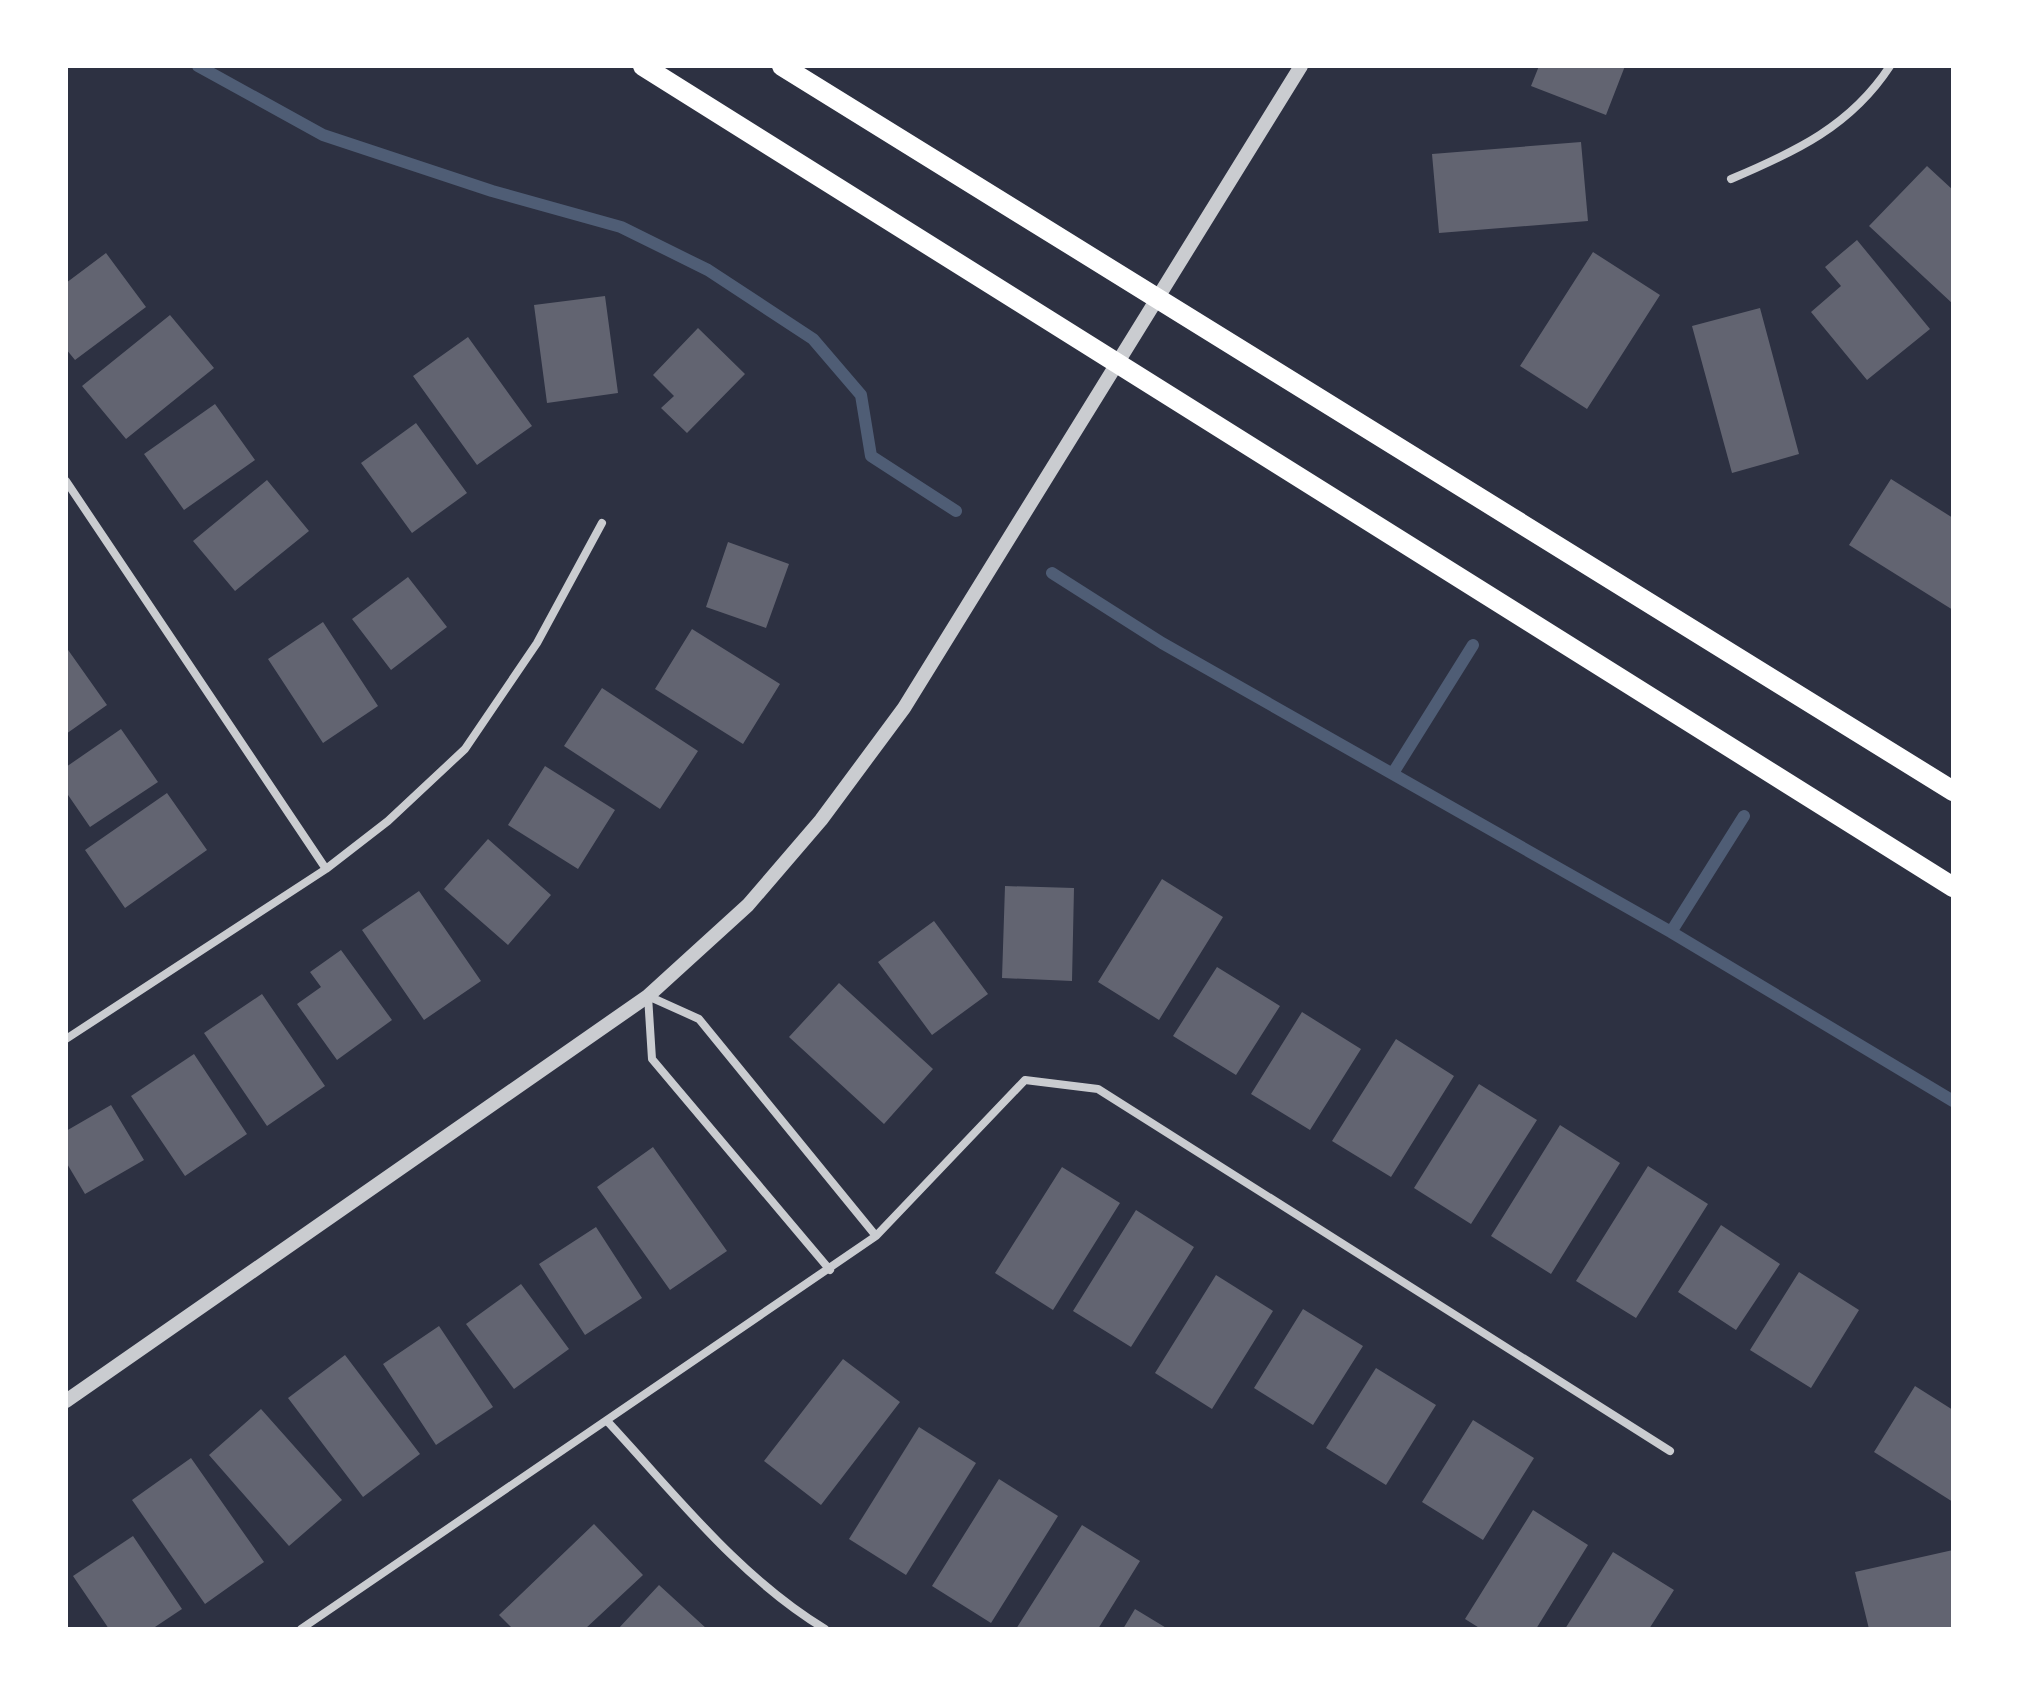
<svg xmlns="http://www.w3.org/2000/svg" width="2019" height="1695" viewBox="0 0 2019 1695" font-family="'Noto Serif',serif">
	<rect width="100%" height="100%" fill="#2d3142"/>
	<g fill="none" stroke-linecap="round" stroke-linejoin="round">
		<path stroke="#4f5d75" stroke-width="12" d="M198 66 323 135 492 191 621 227 708 270 813 339 861 395 871 456 956 511
			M1052 573 1162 643 1671 932 1953 1101
			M1393 773 1473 645
			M1671 932 1744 816"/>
	</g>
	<path fill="#626471" d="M1539 66H1625L1606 115 1531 86Z
		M1581 142 1588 221 1439 233 1432 154Z
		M1927 166 1953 190V304L1869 226Z
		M1857 240 1930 329 1867 380 1811 312 1841 286 1825 267Z
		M1593 252 1660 295 1587 409 1520 366Z
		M106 253 146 307 75 360 66 349V283Z
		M605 296 618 393 547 403 534 305Z
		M1760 308 1799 454 1732 473 1692 326Z
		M170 315 214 368 126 439 82 386Z
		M698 328 745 374 687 433 661 408 674 396 653 375Z
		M468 337 532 426 477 465 413 376Z
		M215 404 255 460 184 510 144 454Z
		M416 423 467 493 412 533 361 463Z
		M1891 479 1953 518V610L1849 545Z
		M267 480 309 531 235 591 193 541Z
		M728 542 789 564 766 628 706 607Z
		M408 577 447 627 391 670 352 619Z
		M323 622 378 706 323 743 268 659Z
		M692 629 780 684 743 744 655 689Z
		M66 647 107 705 66 734Z
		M602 688 698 751 660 809 564 746Z
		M121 729 158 782 90 827 66 792V767Z
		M545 766 615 810 578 869 508 825Z
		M167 793 207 850 125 908 85 850Z
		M488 839 551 895 508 945 444 889Z
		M1162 879 1223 917 1159 1020 1098 982Z
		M1005 886 1074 888 1072 981 1002 978Z
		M419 891 481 981 424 1020 362 930Z
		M934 921 988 994 932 1035 878 962Z
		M341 950 392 1020 337 1060 297 1004 321 987 310 972Z
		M1217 967 1280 1006 1236 1075 1173 1036Z
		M839 983 933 1069 884 1124 789 1037Z
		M262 994 325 1086 267 1126 204 1033Z
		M1302 1012 1361 1049 1310 1130 1251 1094Z
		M1396 1039 1454 1076 1391 1177 1332 1141Z
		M194 1054 247 1134 185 1176 131 1096Z
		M1479 1084 1537 1120 1471 1224 1414 1188Z
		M111 1105 144 1160 85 1194 66 1162V1131Z
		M1560 1125 1620 1163 1551 1274 1491 1236Z
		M653 1147 727 1251 670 1290 597 1187Z
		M1648 1166 1708 1204 1636 1318 1576 1281Z
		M1062 1167 1120 1203 1053 1310 995 1273Z
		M1136 1210 1194 1247 1131 1347 1073 1311Z
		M1721 1225 1780 1264 1736 1330 1678 1292Z
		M596 1227 642 1298 585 1335 539 1264Z
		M1799 1272 1859 1310 1811 1388 1750 1350Z
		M1216 1275 1273 1311 1212 1409 1155 1373Z
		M521 1284 569 1349 514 1389 466 1324Z
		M1303 1309 1363 1346 1313 1425 1254 1388Z
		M439 1326 493 1407 436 1445 383 1364Z
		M345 1355 420 1454 363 1497 288 1398Z
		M843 1359 900 1402 821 1505 764 1461Z
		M1376 1368 1436 1405 1386 1485 1326 1448Z
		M1915 1386 1953 1410V1502L1874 1452Z
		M261 1409 342 1500 289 1546 209 1455Z
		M1473 1420 1534 1458 1483 1540 1422 1502Z
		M919 1427 976 1463 906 1575 849 1539Z
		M191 1458 264 1562 205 1604 132 1500Z
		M999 1479 1058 1516 991 1623 932 1586Z
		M1533 1510 1588 1545 1536 1629H1481L1465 1619Z
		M594 1524 643 1575 585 1629H513L499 1615Z
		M1082 1525 1140 1561 1098 1629H1016Z
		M133 1536 182 1609 152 1629H109L73 1576Z
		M1953 1550V1629H1869L1855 1572Z
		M1613 1552 1674 1590 1649 1629H1565Z
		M659 1585 707 1629H618Z
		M1135 1609 1168 1629H1123Z"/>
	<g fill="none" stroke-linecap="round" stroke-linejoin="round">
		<path stroke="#caccd0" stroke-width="8" d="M1731 179C1795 152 1851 126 1890 66
			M66 481 326 869
			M66 1039 326 869 388 821 465 749 537 643 602 523
			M830 1270 652 1059 648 996 699 1019 876 1236
			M608 1422C675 1494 739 1577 825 1629
			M301 1629 876 1236 1025 1080 1098 1089 1670 1451"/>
		<path stroke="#caccd0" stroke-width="14" d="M66 1401 648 996 748 905 821 820 904 708 1301 66"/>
		<path stroke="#fff" stroke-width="20" d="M643 66 1953 887
			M782 66 1953 791"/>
	</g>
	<rect width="2019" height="1695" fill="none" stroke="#ffffff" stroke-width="136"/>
</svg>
